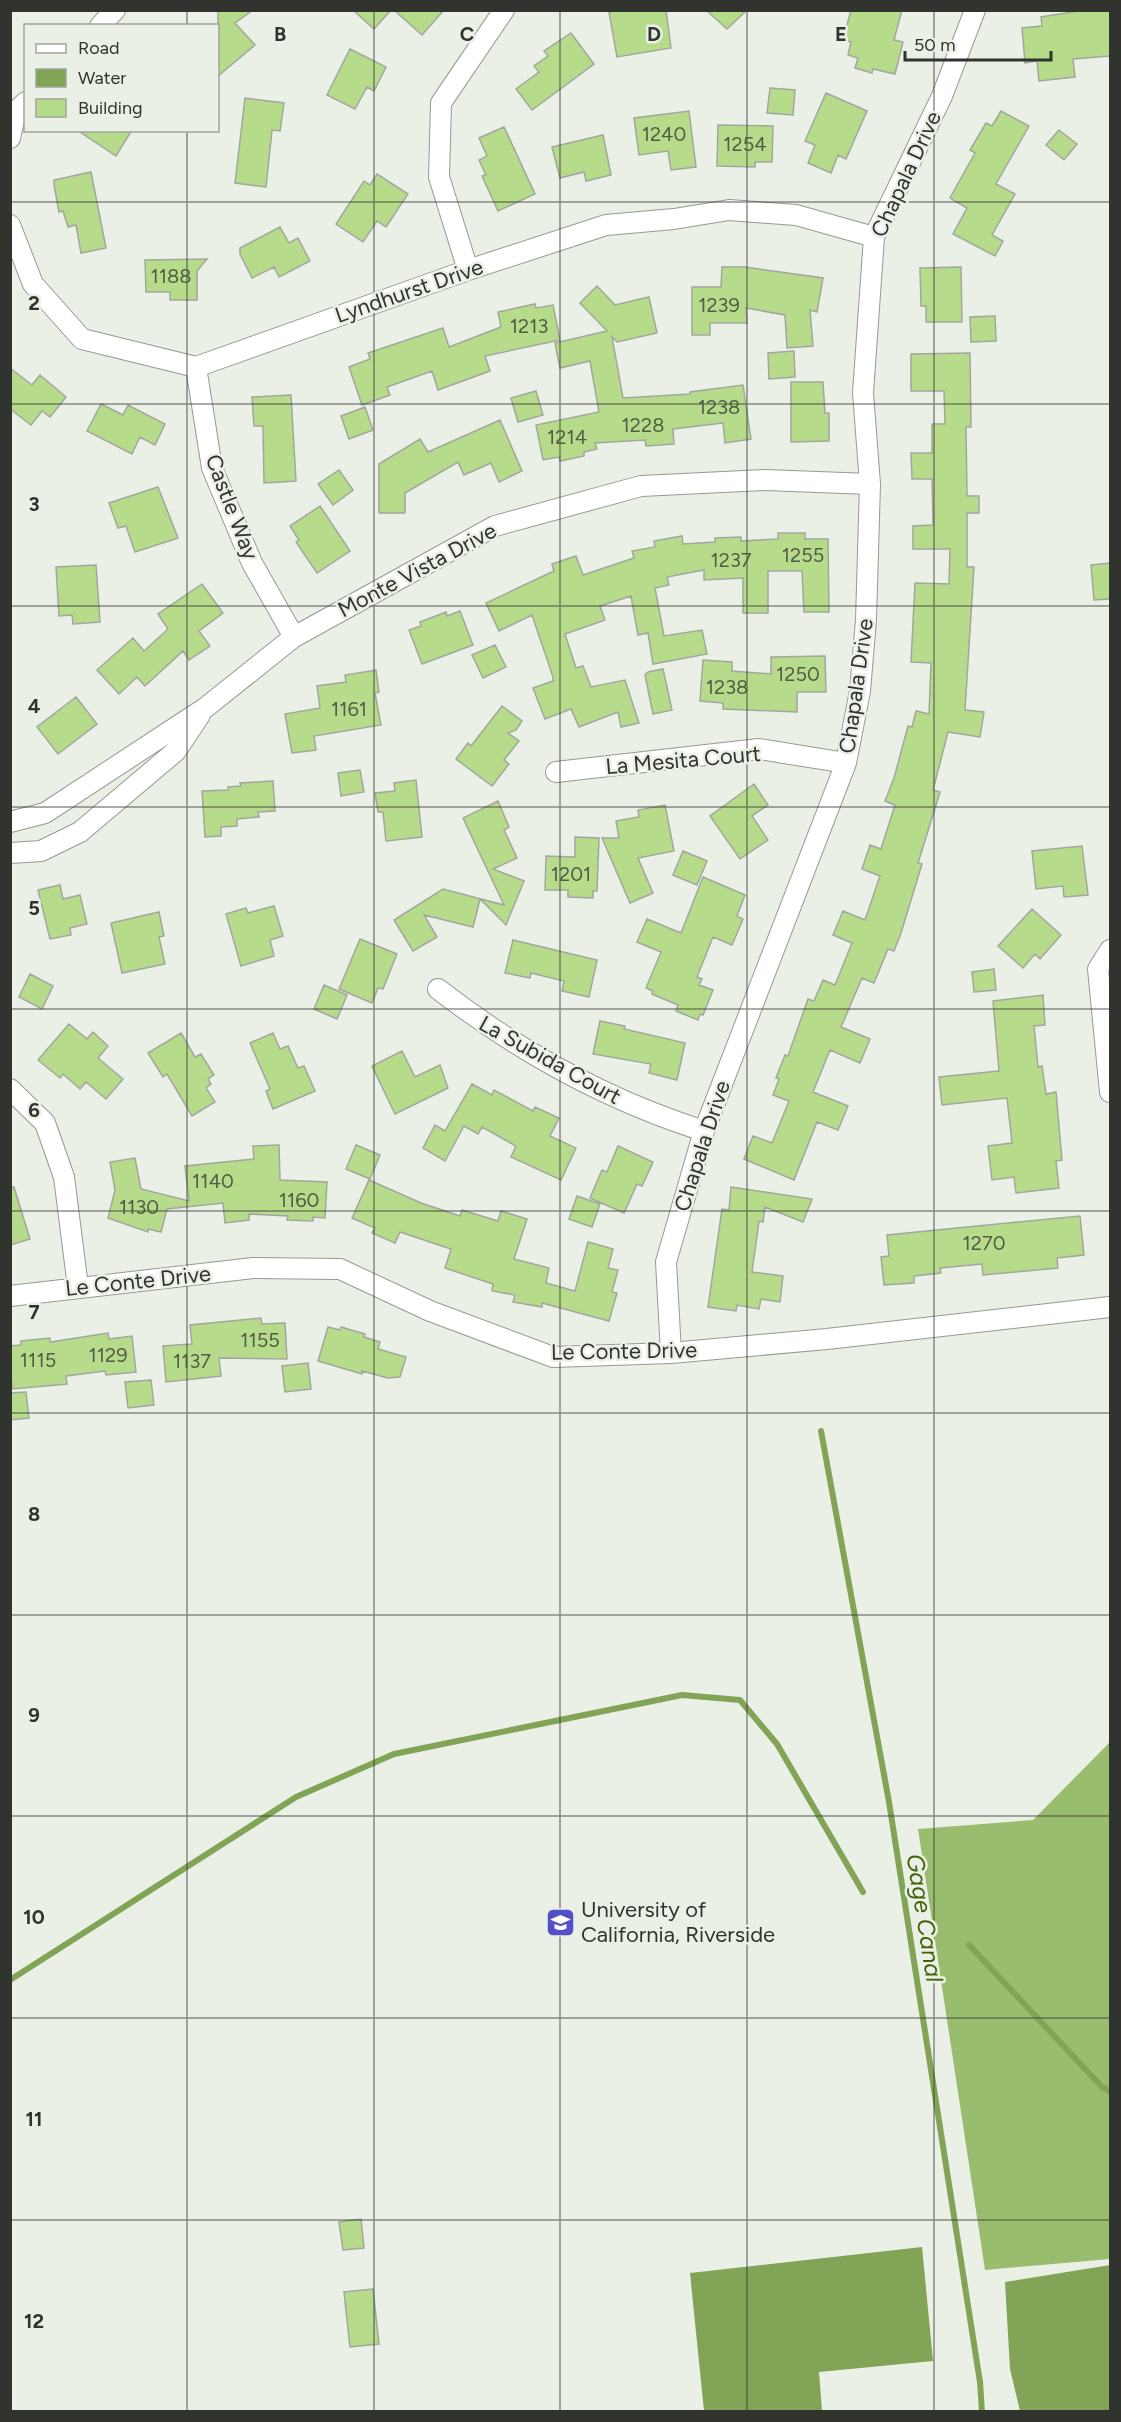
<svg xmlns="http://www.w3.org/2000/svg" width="1121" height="2422" viewBox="0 0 1121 2422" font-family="Figtree,sans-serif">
	<rect width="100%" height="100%" fill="#ebf0e6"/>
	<path fill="#99bd6e" d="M1110 1742V2259L985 2270 918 1829 1033 1820Z"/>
	<path fill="#81a456" d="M922 2247 933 2361 819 2372 822 2411H704L690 2273Z
		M1110 2265V2411H1020L1010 2369 1005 2282Z"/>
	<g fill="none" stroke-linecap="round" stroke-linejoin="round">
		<path stroke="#81a456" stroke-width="6" d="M821 1431 889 1802 980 2382 982 2412
			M969 1945 1102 2087 1110 2091
			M10 1980 296 1797 394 1754 682 1695 740 1700 777 1744 863 1892"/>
	</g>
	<path fill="#b6dc8b" stroke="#a2a79d" stroke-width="1.5" d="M218 10H253L235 23 255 45 218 76Z
		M353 10H391L374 29Z
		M394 10H444L422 35Z
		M622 10H666L671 48 617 57 609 12Z
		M706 10H747L727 29Z
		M851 10H902L894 40 903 42 895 74 873 69 872 73 855 68 858 58 848 55 851 42 843 40Z
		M1085 10H1110V56L1073 59 1075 77 1039 81 1037 61 1025 63 1022 28 1042 26 1041 17Z
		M571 33 594 64 532 110 516 89 539 72 534 66 548 56 544 51Z
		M350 49 386 67 374 91 367 87 355 109 327 95Z
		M770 88 795 90 793 115 767 113Z
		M826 93 867 111 846 159 838 155 831 173 808 163 815 145 805 141Z
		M245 98 284 103 280 131 272 130 266 187 235 183Z
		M689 111 696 167 671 170 668 151 639 155 634 118Z
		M1001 111 1029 126 996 184 1015 194 992 235 1003 241 995 256 953 234 967 208 950 198 975 153 970 150 986 123 992 126Z
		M718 125 773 126 772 162H755V167L717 166Z
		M504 127 535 194 498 211 482 176 486 175 479 160 487 156 479 138Z
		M77 130H132L116 156Z
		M1059 130 1077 144 1064 160 1046 145Z
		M603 135 611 175 586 181 584 172 560 178 552 147Z
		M91 172 106 248 81 253 76 225 68 227 63 211 59 212 54 185V180Z
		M377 174 408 194 386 227 377 221 363 242 336 224 364 181 370 185Z
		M280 227 289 243 298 238 310 261 279 277 274 267 252 278 240 254V248Z
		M207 259 197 271V300H170V292H146L145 260Z
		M722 267H745L823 278 817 312 810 310 813 346 787 348 785 315 746 308 747 323H710V335H692V287H721Z
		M961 267 962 322H926V306H921L920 268Z
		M597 286 615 305 649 297 657 333 617 342 612 337 623 398 690 394V392L743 385 751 439 725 443 723 423 673 429 674 444 646 446 645 440 595 443 597 449 584 452V456L560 461 559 457 543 460 536 425 599 412 590 361 560 368 555 343 607 331 580 303Z
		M535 304 536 308 553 305 560 340 485 356 490 371 438 390 432 371 387 387 390 395 362 405 349 367 370 359 368 353 443 328 449 347 501 327 498 312Z
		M995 316 996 341 971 342 970 317Z
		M794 351 795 377 769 379 768 353Z
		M970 353 971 427H966L967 496H979V513H967V567H974L965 710 984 712 980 737 948 732 933 790 940 792 918 863 922 864 901 933 894 951 888 949 874 983 862 978 841 1027 870 1039 860 1063 830 1050 813 1092 848 1106 838 1130 817 1122 794 1180 744 1159 753 1136 772 1143 789 1101 773 1095 779 1079 776 1078 785 1055 788 1056 808 999 814 1001 823 980 835 985 852 943 833 935 843 911 865 920 880 876 862 869 870 845 881 849 895 805 885 801 894 778 908 726 912 727 916 711 929 714 931 663 911 662 915 583 949 584 950 549H913V526L933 525 932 479H912L911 453H932V424H945L944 391H911V354Z
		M10 368 32 385 40 375 66 397 50 417 42 411 31 425 10 409Z
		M791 382H823L825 413H829V441L791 442Z
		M536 391 543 415 518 422 511 398Z
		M291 395 296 481 264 483 263 426H254L252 397Z
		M101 404 123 415 128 405 165 424 155 445 140 437 132 454 87 431Z
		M365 407 373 430 349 439 341 416Z
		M500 420 522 471 499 482 491 463 464 475 458 462 405 493V513H379V464L420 439 428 452Z
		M339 470 353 490 333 505 318 484Z
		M158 487 178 538 135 552 126 526 118 528 109 503Z
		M320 506 350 551 317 573 296 542 299 540 290 526Z
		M778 533H805V539H828L829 612H804L802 571H768V613H743V578L704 580V570L667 577 669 585 655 588 664 636 702 630 707 654 653 664 648 633 638 635 631 596 600 606 605 620 565 634 576 668 583 666 591 687 625 680 639 723 621 727 618 712 579 727 571 709 545 719 533 688 553 681V677L532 615 499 631 486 603 554 571 552 564 576 556 583 575 634 558 632 551 655 547 654 541 682 536 683 544 715 542V538L741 537V541L778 539Z
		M1110 563V599L1094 600 1091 565Z
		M96 565 100 622 73 624 72 615 59 616 56 567Z
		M202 584 223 613 199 631 210 646 189 660 183 651 145 686 137 677 119 694 97 670 133 638 144 651 168 629 158 614Z
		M460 611 473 645 422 664 409 630 421 626 420 622 446 612 447 616Z
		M495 645 506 667 483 678 472 655Z
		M825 656 826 692H797V712L723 709V703L700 701 703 660 732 662V671L771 674V657Z
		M663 669 672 710 653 714 645 675 648 672Z
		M376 670 379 692 375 693 381 725 314 736 316 750 292 753 285 714 320 708 317 686 346 682 345 675Z
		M76 697 97 724 58 754 37 727Z
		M502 706 522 721 516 730 508 733 519 741 504 760 509 764 492 786 456 759 468 743 471 746Z
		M360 770 364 792 341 796 338 773Z
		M416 780 422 837 386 841 383 812H378L375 793 395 791 394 783Z
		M273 781 275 811 258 812 259 817 237 819V826L221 827V836L205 837 202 791 228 790V787L241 786 240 783Z
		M754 784 768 805 752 816 768 840 740 859 710 816Z
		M498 801 509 827 504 830 517 858 493 869 524 881 506 925 480 899 473 927 424 915 437 937 413 951 394 920 443 889 504 905 463 818Z
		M665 805 674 851 638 858 653 893 630 903 602 838H619L616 821 639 817 638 810Z
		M575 837 599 838 597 891H593V898L568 897V890H545L546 856 575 857Z
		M1082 846 1088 895 1064 897 1063 886 1036 889 1032 851Z
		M683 851 707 861 697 885 673 875Z
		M703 877 745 895 737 916 743 919 732 945 713 937 697 977 702 979 699 985 713 990 703 1015 700 1014 698 1020 676 1011 678 1005 652 994 653 991 646 988 661 952 637 942 647 919 681 933Z
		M60 885 63 899 80 895 87 924 70 928 71 935 50 939 38 890Z
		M274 906 283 936 270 940 274 956 241 966 226 914 246 908 248 913Z
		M1032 909 1061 935 1040 959 1035 954 1023 968 998 946Z
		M159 912 164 936 159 937 165 964 122 973 111 923Z
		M360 939 397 954 383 989 378 988 372 1003 339 989Z
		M513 940 597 960 589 997 562 991 564 981 531 973 530 978 505 973Z
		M994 969 996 990 974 992 972 972Z
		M30 974 53 986 42 1009 19 997Z
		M324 985 347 995 337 1019 314 1009Z
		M1043 995 1045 1025 1034 1026 1038 1067 1042 1066 1046 1094 1056 1092 1062 1160 1056 1161 1059 1188 1016 1193 1014 1177 992 1180 988 1146 1012 1143 1007 1098 942 1105 939 1077 999 1071 993 1001Z
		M600 1021 625 1026 624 1029 685 1043 677 1080 649 1073 651 1064 593 1054Z
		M69 1024 87 1039 93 1032 108 1046 98 1058 123 1079 106 1099 86 1082 80 1089 63 1074 60 1078 38 1060Z
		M181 1033 195 1057 201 1054 214 1075 208 1079 211 1084 206 1088 215 1102 192 1116 167 1074 163 1077 148 1053Z
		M273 1033 280 1049 288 1046 298 1068 304 1066 315 1091 273 1109 266 1091 270 1089 250 1043Z
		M402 1051 415 1077 440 1065 448 1088 395 1114 372 1066Z
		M472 1084 492 1095 494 1090 533 1111 535 1107 559 1118 550 1136 576 1148 561 1180 511 1157 516 1146 482 1127 478 1134 464 1126 445 1161 423 1148 435 1125 445 1131Z
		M279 1145 280 1180 327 1182 325 1218 313 1217V1221L287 1220 288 1216 249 1214V1220L225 1223 223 1203 167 1209 161 1232 148 1229V1232L108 1218 115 1190 110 1162 135 1158 141 1189 189 1201 185 1166 254 1159 253 1146Z
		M356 1145 380 1155 370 1179 346 1169Z
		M618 1146 653 1162 642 1186 637 1184 624 1213 590 1198 602 1170 607 1172Z
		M369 1180 421 1203 460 1216 462 1210 498 1221 501 1211 527 1219 514 1259 549 1268 546 1283 575 1291 588 1242 613 1249 608 1268 618 1270 612 1292 617 1293 609 1321 542 1303V1307L513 1302 515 1295 492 1291 493 1284 445 1268 451 1249 400 1232 395 1243 372 1233 375 1228 352 1218Z
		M14 1187 30 1239 10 1245V1188Z
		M731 1187 812 1199 803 1222 765 1207 763 1222 759 1221 752 1272 783 1276 780 1302 761 1299 759 1309 737 1305 736 1311 708 1307 722 1209 729 1210Z
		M577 1196 600 1204 592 1227 569 1219Z
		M1080 1216 1084 1255 1057 1258 1058 1268 983 1275 982 1264 940 1268 941 1273 914 1276V1283L884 1285 881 1257 889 1256 887 1235Z
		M261 1318 262 1324 285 1323 287 1359 219 1358 221 1376 166 1382 163 1346 192 1344 190 1325Z
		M328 1327 340 1330 341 1327 365 1334 364 1337 380 1342 378 1349 406 1357 400 1377 388 1378 362 1371V1374L318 1361Z
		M108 1333 109 1339 132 1336 136 1372 106 1375 105 1371 66 1376 67 1384 12 1389 10 1346 21 1345V1341L50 1338V1342Z
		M308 1363 311 1389 285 1392 282 1366Z
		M151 1380 154 1405 128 1408 125 1382Z
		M26 1392 29 1418 10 1420V1393Z
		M361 2219 364 2248 343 2250 339 2222Z
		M373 2289 379 2344 350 2347 344 2292Z"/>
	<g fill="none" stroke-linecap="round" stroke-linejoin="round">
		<defs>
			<path id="minor" d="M100 26 115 10
				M10 138 16 111 26 102
				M10 225 33 284 82 339 196 367 468 270 606 225 674 219 729 210 796 215 874 237
				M468 270 439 177 441 103 504 10
				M196 367 212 468 252 563 294 637
				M556 772 759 749 846 763
				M10 822 45 813 205 708 294 637 495 526 641 486 765 480 870 484
				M10 853 41 851 80 832 176 751 200 715
				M1110 950 1098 969 1110 1092
				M438 989C518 1051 606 1100 704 1131
				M10 1089 45 1123 64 1177 78 1287
				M10 1296 253 1268 340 1269 430 1311 553 1357 671 1353 827 1339 1110 1307
				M671 1353 666 1262 704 1131 846 763 860 691 866 620 870 484 863 393 874 237 942 96 975 10"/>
		</defs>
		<use href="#minor" stroke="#969a91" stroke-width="22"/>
		<use href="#minor" stroke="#fff" stroke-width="20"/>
	</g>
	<path fill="none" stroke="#31332f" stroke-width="1.5" stroke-opacity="0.55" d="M187 10V26M374 10V2412M560 10V2412M747 10V2412M934 10V2412M187 130V2412M10 202H1110M10 404H1110M10 606H1110M10 807H1110M10 1009H1110M10 1211H1110M10 1413H1110M10 1615H1110M10 1816H1110M10 2018H1110M10 2220H1110"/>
	<defs>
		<symbol id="university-square" viewBox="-11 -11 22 22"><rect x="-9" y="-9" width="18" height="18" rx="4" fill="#5350c7" stroke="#ebf0e6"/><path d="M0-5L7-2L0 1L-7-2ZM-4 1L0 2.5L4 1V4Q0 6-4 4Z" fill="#fff"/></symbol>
	</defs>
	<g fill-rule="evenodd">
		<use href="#university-square" x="544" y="1906" width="33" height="33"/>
	</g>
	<g text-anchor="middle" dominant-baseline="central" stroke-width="5" stroke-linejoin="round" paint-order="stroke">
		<g font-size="20" fill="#525d46">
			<text x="664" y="134">1240</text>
			<text x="745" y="144">1254</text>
			<text x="171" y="276">1188</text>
			<text x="719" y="305">1239</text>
			<text x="529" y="326">1213</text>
			<text x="719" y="407">1238</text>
			<text x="643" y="425">1228</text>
			<text x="567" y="437">1214</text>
			<text x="803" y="555">1255</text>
			<text x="731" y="560">1237</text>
			<text x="798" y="674">1250</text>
			<text x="727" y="687">1238</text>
			<text x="349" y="709">1161</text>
			<text x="571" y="874">1201</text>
			<text x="213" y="1181">1140</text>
			<text x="299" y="1200">1160</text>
			<text x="139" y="1207">1130</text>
			<text x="984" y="1243">1270</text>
			<text x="260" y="1340">1155</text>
			<text x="108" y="1355">1129</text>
			<text x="38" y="1360">1115</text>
			<text x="192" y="1361">1137</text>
		</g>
		<g font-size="22" fill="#31332f" stroke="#ebf0e6">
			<text transform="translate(906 174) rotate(-65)">Chapala Drive</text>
			<text transform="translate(409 291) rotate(-19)">Lyndhurst Drive</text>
			<text transform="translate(232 507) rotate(69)">Castle Way</text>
			<text transform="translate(417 570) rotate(-28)">Monte Vista Drive</text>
			<text transform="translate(856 686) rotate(-82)">Chapala Drive</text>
			<text transform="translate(683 760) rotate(-5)">La Mesita Court</text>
			<text transform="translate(550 1060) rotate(29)">La Subida Court</text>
			<text transform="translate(702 1146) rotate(-72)">Chapala Drive</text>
			<text transform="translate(138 1281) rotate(-6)">Le Conte Drive</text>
			<text transform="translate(624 1351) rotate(-1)">Le Conte Drive</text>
		</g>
		<g font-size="22" fill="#31332f" stroke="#ebf0e6" text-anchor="start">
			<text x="581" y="1909">University of<tspan x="581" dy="25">California, Riverside</tspan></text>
		</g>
		<g font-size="24" font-style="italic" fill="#42610a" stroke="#ebf0e6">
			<text transform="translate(925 1918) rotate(81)">Gage Canal</text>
		</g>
	</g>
	<g font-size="20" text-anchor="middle" font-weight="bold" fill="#31332f" stroke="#ebf0e6" stroke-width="5" stroke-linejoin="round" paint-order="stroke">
		<text x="280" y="41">B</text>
		<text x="467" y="41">C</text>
		<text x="654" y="41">D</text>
		<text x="841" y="41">E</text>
		<text x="34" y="310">2</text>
		<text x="34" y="511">3</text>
		<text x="34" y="713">4</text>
		<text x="34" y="915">5</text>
		<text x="34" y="1117">6</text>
		<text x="34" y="1319">7</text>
		<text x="34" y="1521">8</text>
		<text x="34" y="1722">9</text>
		<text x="34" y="1924">10</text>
		<text x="34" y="2126">11</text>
		<text x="34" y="2328">12</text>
	</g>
	<rect width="1121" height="2422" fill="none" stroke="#31332f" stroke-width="24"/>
	<rect x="24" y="24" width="195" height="108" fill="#ebf0e6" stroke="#a1a49d" stroke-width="1.5"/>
	<rect x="36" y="44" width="30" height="9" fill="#ffffff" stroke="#a1a49d" stroke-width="1.5"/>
	<text x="78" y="54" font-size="18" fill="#31332f">Road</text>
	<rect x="36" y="69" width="30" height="18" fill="#81a456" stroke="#a1a49d" stroke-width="1.5"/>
	<text x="78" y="84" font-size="18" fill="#31332f">Water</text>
	<rect x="36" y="99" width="30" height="18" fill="#b6dc8b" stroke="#a1a49d" stroke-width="1.5"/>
	<text x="78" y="114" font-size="18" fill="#31332f">Building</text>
	<path d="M905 51v9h146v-9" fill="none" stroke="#31332f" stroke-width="3"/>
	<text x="914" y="51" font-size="18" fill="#31332f" stroke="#ebf0e6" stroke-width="4.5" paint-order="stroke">50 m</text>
</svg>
